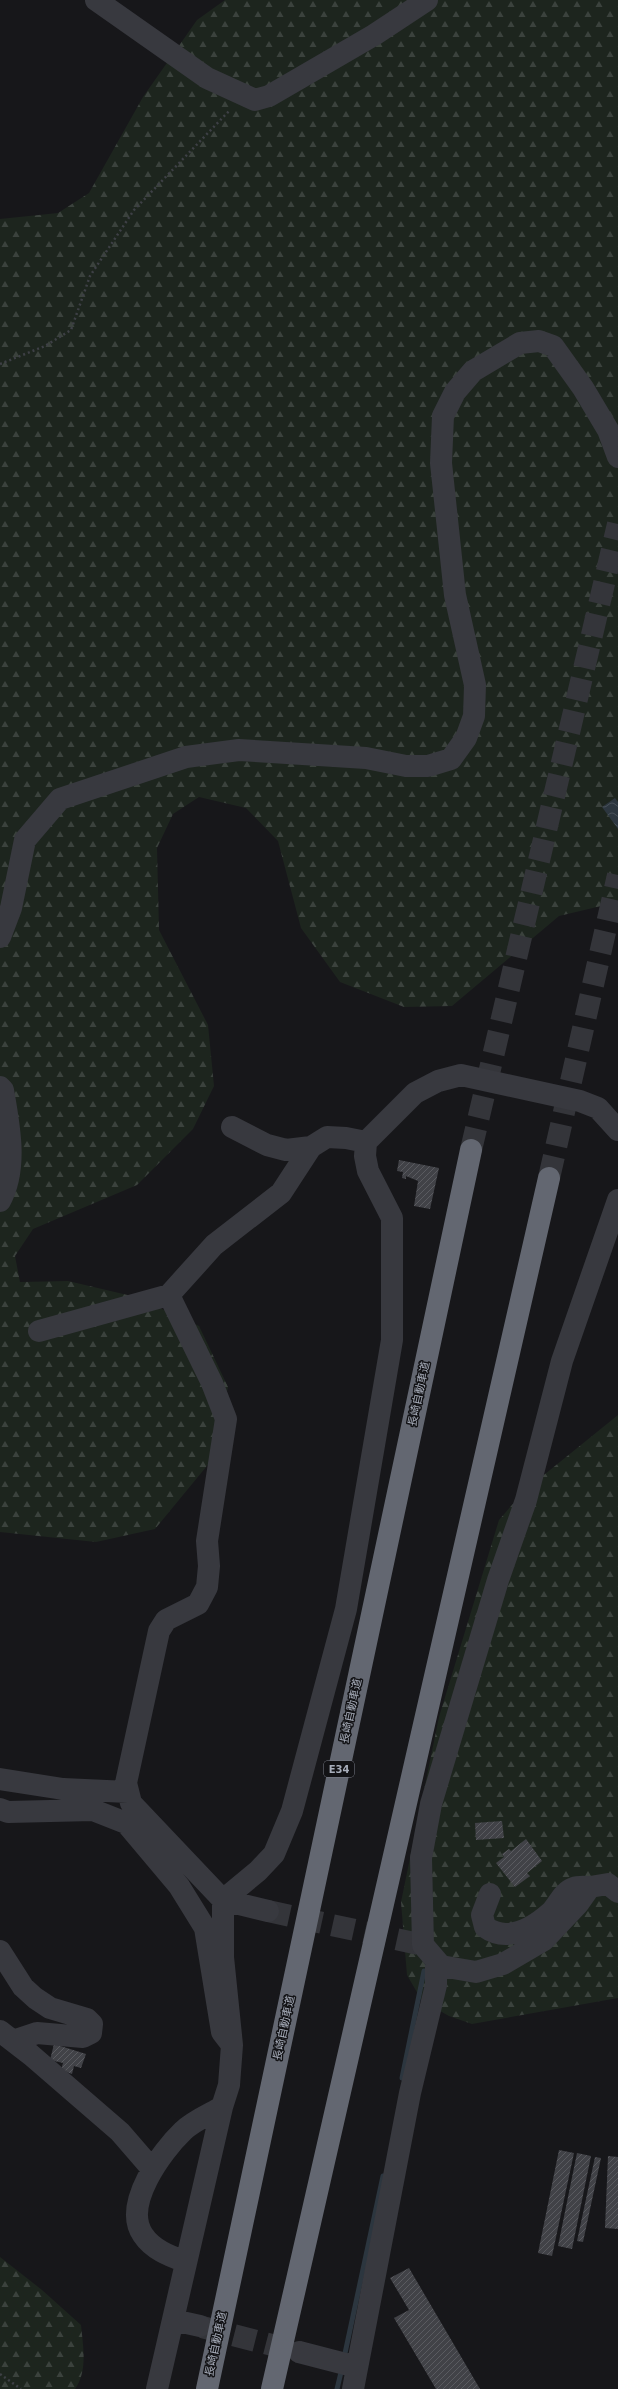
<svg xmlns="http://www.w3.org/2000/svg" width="618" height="2389" viewBox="0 0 618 2389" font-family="'DejaVu Sans','Noto Sans JP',sans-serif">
	<defs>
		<pattern id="forest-firs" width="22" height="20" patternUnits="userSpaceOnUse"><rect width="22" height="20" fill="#1d251e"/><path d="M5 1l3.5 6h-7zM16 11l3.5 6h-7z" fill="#3b423d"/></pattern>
		<pattern id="water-waves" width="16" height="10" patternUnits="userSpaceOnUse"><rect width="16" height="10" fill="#2c363f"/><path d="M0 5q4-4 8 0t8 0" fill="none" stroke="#485159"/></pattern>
		<pattern id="building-hatch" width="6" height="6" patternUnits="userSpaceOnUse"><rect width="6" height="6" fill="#414247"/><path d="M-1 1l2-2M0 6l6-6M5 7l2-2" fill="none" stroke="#5a5b60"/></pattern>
	</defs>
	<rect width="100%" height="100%" fill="#17171a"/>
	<path fill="url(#forest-firs)" d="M225 0H618V902L559 916 452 1006 404 1007 340 982 301 928 278 841 246 808 199 797 173 814 157 848 159 930 208 1025 214 1086 193 1129 137 1185 33 1229 15 1256 20 1282 68 1281 136 1297 199 1326 228 1387 211 1461 155 1529 96 1542 0 1532V219L58 213 89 193 143 97 197 20Z
		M618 1415V1998L472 2024 449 2016 422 2001 407 1975 401 1902 439 1717 499 1520 524 1491Z
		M0 2257 42 2290 81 2325C83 2346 88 2371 75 2389H0Z"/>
	<path fill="url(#water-waves)" d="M615 798 618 802V829L602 807Z"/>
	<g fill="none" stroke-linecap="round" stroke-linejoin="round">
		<path stroke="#2c363f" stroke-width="5" d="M402 2078 424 1971
			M344 2358 383 2176
			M337 2389 342 2368"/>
	</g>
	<path fill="url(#building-hatch)" d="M399 1160 439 1168 430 1209 414 1206 418 1181 406 1176V1179L402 1178 403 1172 397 1171Z
		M502 1821 504 1838 476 1840 475 1823Z
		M526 1839 542 1861 527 1873 530 1876 515 1887 496 1863 504 1857 502 1854 509 1849 511 1851Z
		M54 2044 86 2054 81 2068 74 2066 72 2074 61 2070 63 2063 50 2060Z
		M559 2150 574 2153 552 2256 538 2253Z
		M577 2153 591 2156 572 2249 558 2246Z
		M608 2156 618 2157V2229L605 2228Z
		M595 2157 601 2158 583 2242 577 2241Z
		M409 2268 480 2389H436L394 2318 409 2310 390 2278Z"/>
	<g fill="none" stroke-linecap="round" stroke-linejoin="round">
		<path stroke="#34353a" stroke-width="22" stroke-dasharray="22 11" stroke-linecap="butt" d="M268 1911 423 1945
			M202 2327 299 2352"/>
		<path stroke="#34353a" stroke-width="22" stroke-dasharray="22 11" stroke-linecap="butt" d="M471 1150 618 524
			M549 1178 618 875"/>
		<path stroke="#3e4046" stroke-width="2.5" stroke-dasharray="2 3" stroke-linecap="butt" d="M0 364 45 346 71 330 90 276 134 210 230 110
			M0 2374 21 2389"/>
		<path stroke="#38393f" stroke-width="22" d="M96 0 207 78 255 100 269 96 374 35 427 0
			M0 937 11 908 25 840 60 799 186 757 239 750 366 758 406 766H428L451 759 466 738 474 716 475 685 455 595 441 463 443 416 455 392 473 371 520 343 539 341 553 346 583 388 608 430 618 457
			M0 1087 3 1090C9 1125 18 1168 0 1201
			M232 1127 267 1145 286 1150 311 1147
			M618 1200 562 1361 526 1500 498 1580 431 1804 421 1858 423 1945 441 1966 476 1972 503 1964 544 1940 578 1904 590 1887 608 1884 618 1892
			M169 1295 214 1245 281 1193 311 1147 327 1137 346 1138 366 1142
			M39 1331 169 1295 212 1383 226 1419 207 1541 209 1566 207 1587 198 1604 166 1620 159 1631 126 1783 131 1803 223 1900 258 1871 274 1854 292 1811 346 1609 392 1340V1218L368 1171 365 1156 366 1142 415 1093 438 1081 461 1075 580 1101 598 1108 618 1130
			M0 1779 63 1789 128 1792
			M0 1809 8 1812 93 1810 126 1823 179 1886 205 1928 222 2032 232 2045 223 1957V1900L268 1911
			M490 1894 482 1915 485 1927C507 1943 533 1928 551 1912 559 1904 562 1892 574 1888 579 1886 585 1887 590 1887
			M0 1951 23 1987 35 1998 50 2008 87 2019 92 2024 91 2033 83 2037 37 2033 13 2041
			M0 2031 31 2055 120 2132 152 2169
			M186 2262C170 2256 153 2250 143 2235 122 2205 162 2151 183 2131 193 2121 210 2114 222 2107
			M173 2320 200 2326
			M299 2352 357 2367
			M157 2389 222 2107 229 2085 232 2045
			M353 2389 410 2093 436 1985V1960"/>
		<path stroke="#636771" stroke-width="22" d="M207 2389 471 1150
			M272 2389 549 1178"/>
	</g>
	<g text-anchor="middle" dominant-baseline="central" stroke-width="3" stroke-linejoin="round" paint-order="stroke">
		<rect fill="#121215" stroke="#7b7f89" stroke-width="1" x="324" y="1761" width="30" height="16" rx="3"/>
		<g font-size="10" font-weight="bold" fill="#a8aebb">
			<text x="339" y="1769">E34</text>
		</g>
		<g font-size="11" fill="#a8aebb" stroke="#121215">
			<text transform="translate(419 1394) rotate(-78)">長崎自動車道</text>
			<text transform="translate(351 1711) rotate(-78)">長崎自動車道</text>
			<text transform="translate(284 2028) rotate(-78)">長崎自動車道</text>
			<text transform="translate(216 2344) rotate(-78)">長崎自動車道</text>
		</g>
	</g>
</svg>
